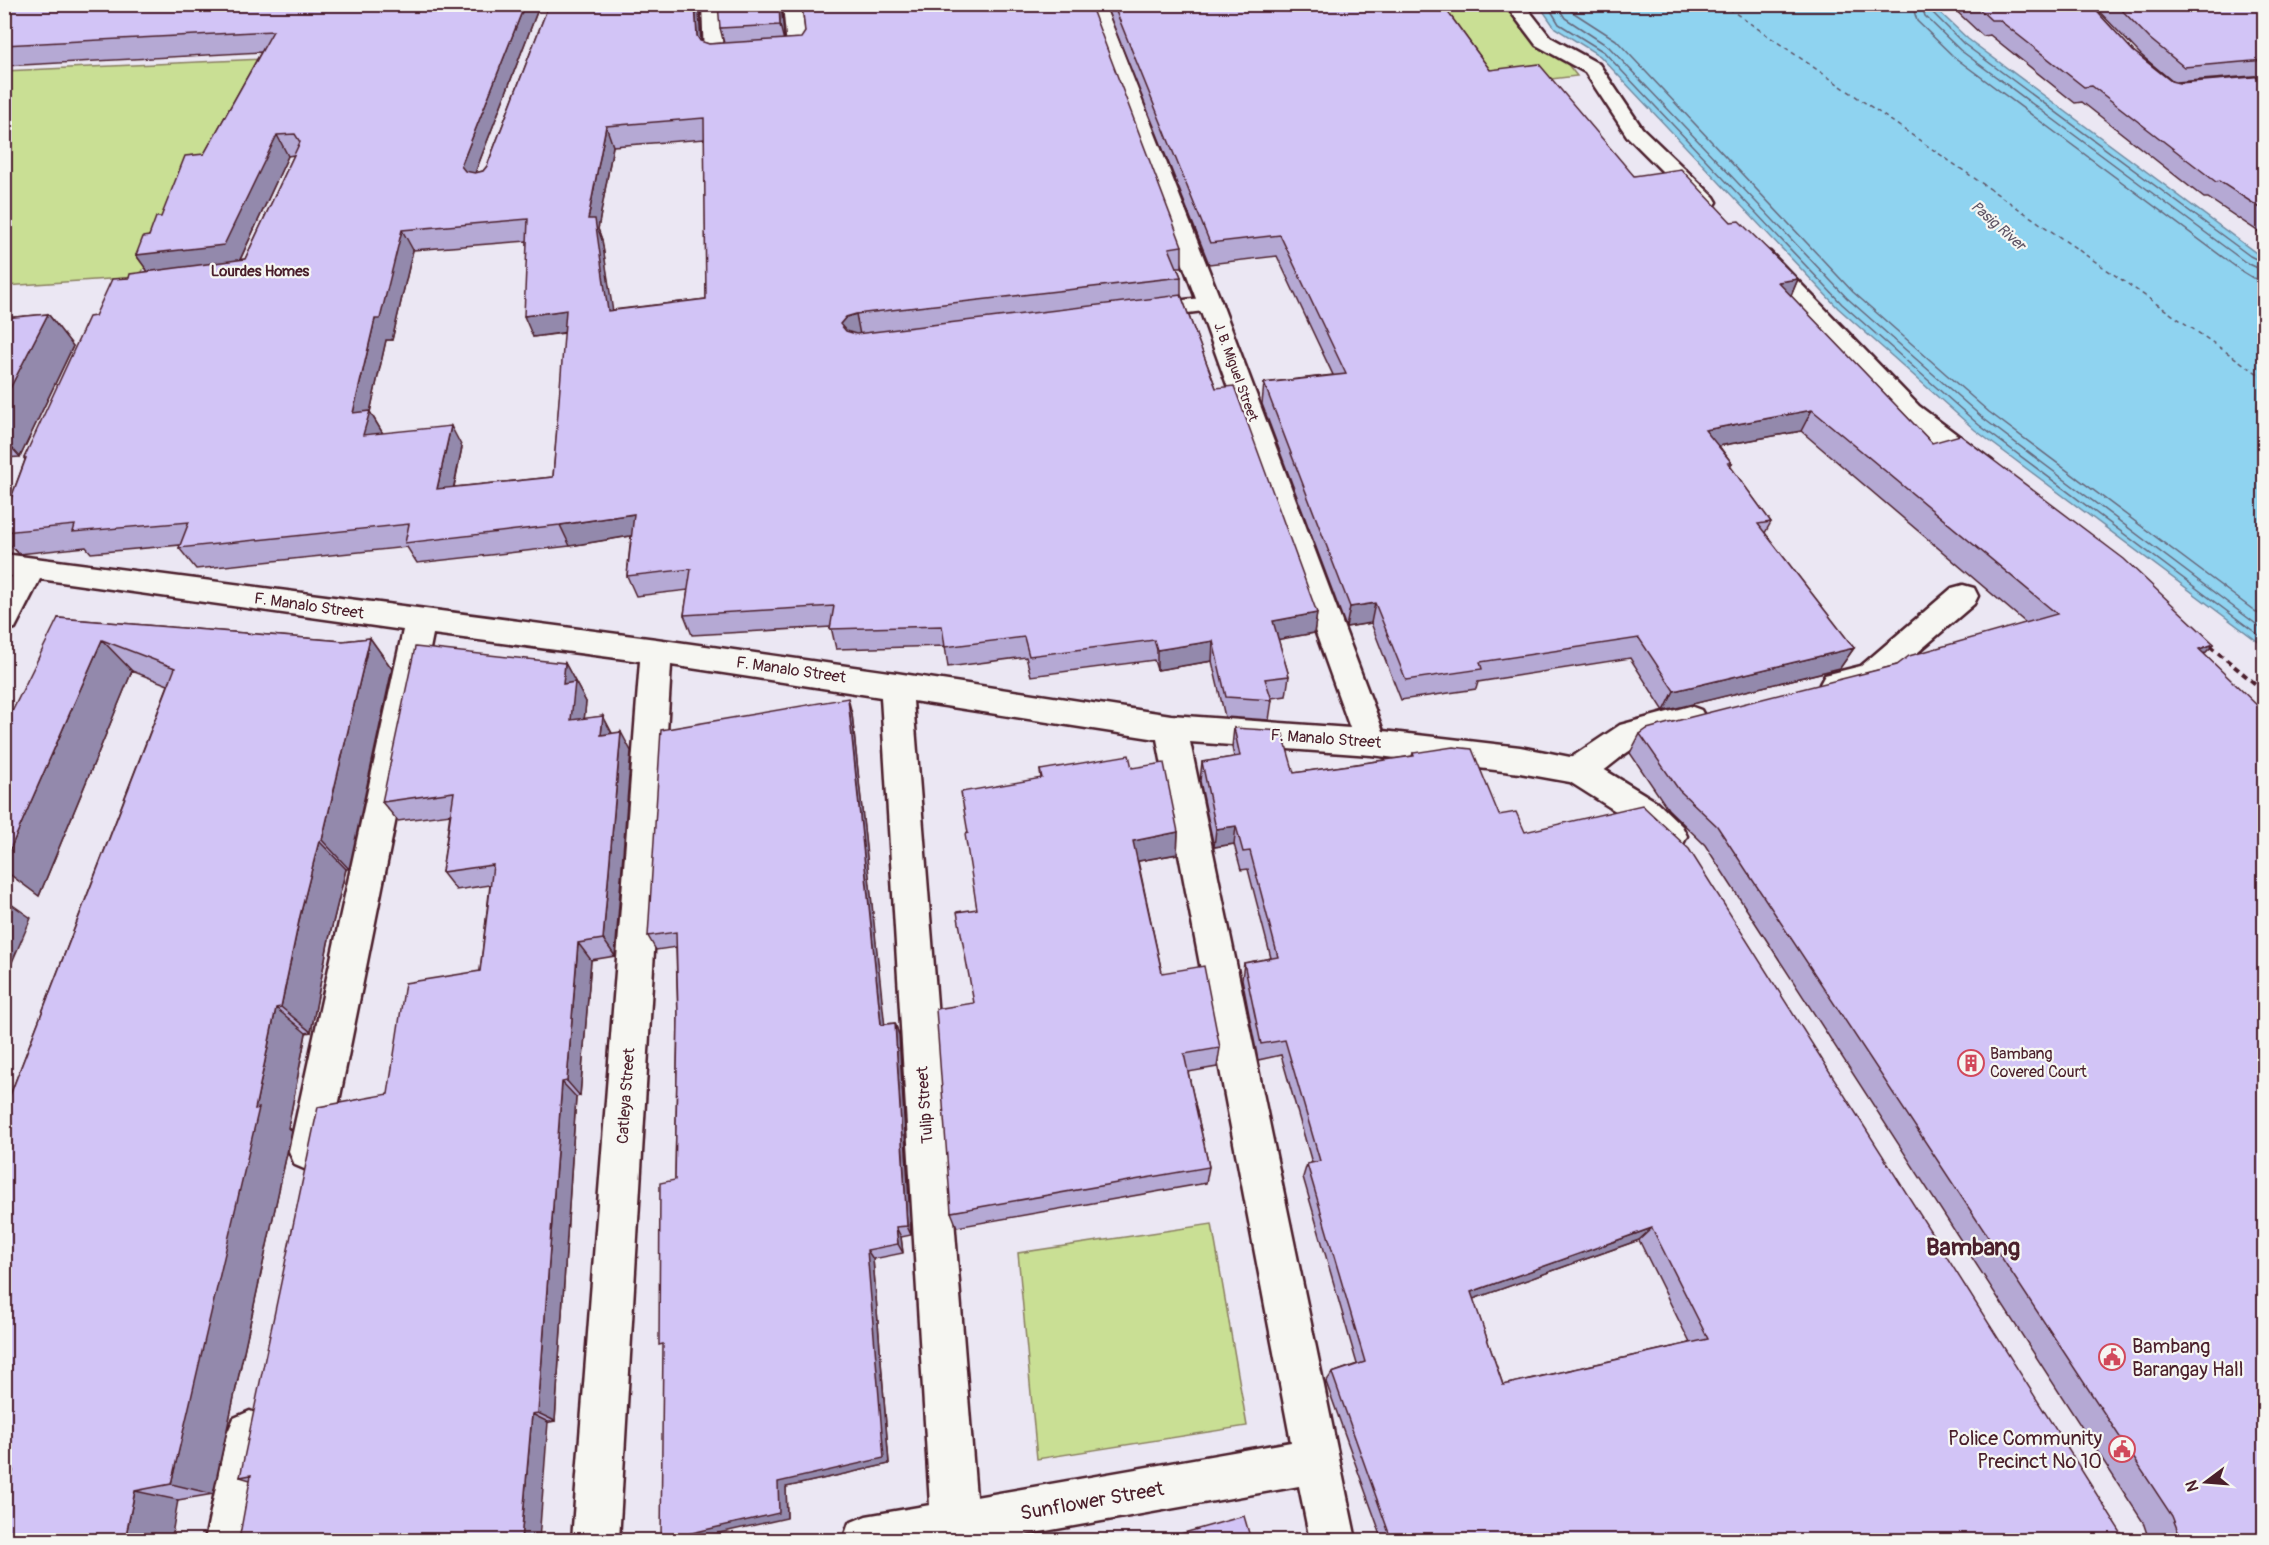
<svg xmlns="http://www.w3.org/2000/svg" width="2269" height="1545" viewBox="0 0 2269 1545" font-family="Pangolin,sans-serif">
	<rect width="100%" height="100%" fill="#ebe7f3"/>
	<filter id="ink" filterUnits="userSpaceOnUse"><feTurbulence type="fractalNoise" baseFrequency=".0167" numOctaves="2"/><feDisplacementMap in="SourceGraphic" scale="12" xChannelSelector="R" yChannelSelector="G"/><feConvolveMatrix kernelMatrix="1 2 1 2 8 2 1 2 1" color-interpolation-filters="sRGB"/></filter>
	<g filter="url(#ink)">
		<path fill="#c9df94" stroke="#8a7f60" stroke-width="1.5" d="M1433 5H1521L1577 76 1490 86Z
			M264 59 139 277 5 286 4 71Z
			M1212 1224 1247 1426 1037 1459 1018 1253Z"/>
		<path fill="#8fd3f0" stroke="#738ba1" stroke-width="1.5" d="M1539 5H1932L1968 39 2264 259V646L1975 430 1838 308 1600 56 1555 28Z"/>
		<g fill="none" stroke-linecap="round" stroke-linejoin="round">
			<path stroke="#66677a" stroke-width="1.5" d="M1547 4 1559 24 1604 52 1842 304 1979 425 2264 639
				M1556 4 1565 18 1609 47 1847 298 1984 419 2264 630
				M1566 4 1571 11 1616 40 1853 292 1989 412 2264 618
				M1912 4 1917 21 1954 57 2240 270 2253 278 2264 280
				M1921 4 1925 16 1960 50 2245 262 2264 271
				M1929 4 1931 11 1964 44 2250 256 2264 263"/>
			<path stroke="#5f5566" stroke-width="1.5" stroke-dasharray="4.5 4" stroke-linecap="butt" d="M1722 4 2264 378"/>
			<defs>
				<path id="lane" d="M702 4 719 6 723 50 787 47 783 4H801L807 52 804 56 797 58 714 62 707 60 704 56Z
					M1505 4H1524L1550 37 1599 64 1642 128 1714 197 1717 202 1714 207 1706 209 1698 207 1627 136 1585 72 1536 45Z
					M1762 250 1770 252 1919 406 1992 461 1996 467 1992 473 1982 476 1972 473 1901 418 1754 262 1750 257 1754 252Z
					M1210 297 1219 299 1222 304 1219 309 1141 319 1132 317 1129 312 1132 307 1141 305Z
					M1963 585 1974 588 1978 596 1974 604 1882 683 1836 696 1825 693 1820 684 1825 675 1861 666 1952 588Z
					M1690 706 1701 710 1706 719 1701 728C1682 734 1662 737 1643 744 1616 753 1597 790 1566 779L1562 770 1566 761 1620 725Z"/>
				<path id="street" d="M1085 4H1104L1222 304 1383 731 1520 747 1590 761 1657 802 1682 826 1687 836 1682 846 1670 850 1658 846 1633 822 1570 782 1520 773 1371 755 1190 742 1356 1540H1310L1299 1486 995 1540H843L849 1523 866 1516 930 1505 881 697 671 665 619 1540H572L640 661 433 634 329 1151 323 1165 309 1171 295 1165 289 1151 403 630 40 579 15 628 4 631V591L12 576 4 574V554L656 639 896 673 1171 715 1350 728 1198 304ZM913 701 1157 739 1291 1442 976 1497Z
					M250 1411 266 1418 273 1434 252 1540H205L227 1434 234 1418Z"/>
			</defs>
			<use href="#lane" stroke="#4a1f2b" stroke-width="5"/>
			<use href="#street" stroke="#4a1f2b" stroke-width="5"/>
			<path stroke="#4a1f2b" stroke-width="4" stroke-dasharray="6 4.5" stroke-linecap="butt" d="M2210 646 2264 691"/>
			<use href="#lane" fill="#f6f6f2" fill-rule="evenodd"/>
			<use href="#street" fill="#f6f6f2" fill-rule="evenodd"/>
		</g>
		<path fill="#b5a9d4" stroke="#4a1f2b" stroke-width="1.5" fill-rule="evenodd" d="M4 4H540L475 173 483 171 487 166 549 4H697L699 13 701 42 709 44 724 43 720 28 781 4 784 39 1182 246V267H1177L1181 277V295L1216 388 1317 613 1314 633 1278 639 1289 676 1286 696 1271 698 1272 700 1269 720 1225 717 1212 661 1157 670 1154 660 1031 676 1026 657 948 667 945 646 836 649 831 627 692 635 684 615 688 590 636 596 627 576 631 536 570 546 417 563 407 547 196 569 179 548 181 545 91 553 86 547 19 554 4 539V517L25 460 24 458 95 316 129 278 148 271 136 255 204 154 261 52 4 66ZM705 139 706 299 612 310 602 240 598 229 613 146ZM294 155 245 259 240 260 288 156ZM527 241 533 337 565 333 553 477 454 487 462 447 382 433V432L370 412 386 340H392L413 250Z
			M1105 4H1442L1490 70 1634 176 1731 222 1798 279 1791 296 1932 443 2214 644 2204 654 2265 1540 1382 1538 1326 1382 1332 1373 1357 1364 1303 1177 1307 1164 1312 1163 1281 1055 1258 1060 1242 979 1244 963 1271 958 1248 869 1241 870 1234 844 1214 847 1200 781 1202 762 1234 757 1232 747 1234 728 1294 773 1412 756 1413 753 1499 815 1525 832 2123 1536 2148 1537 2143 1522 1705 845 1668 809 1630 753 1640 734 1897 665 2026 623 1801 431 1719 446 1732 463 1730 466 1771 522 1765 533 1854 648 1840 668 1664 711 1630 658 1478 682 1476 689 1401 700 1371 623 1346 627 1262 404 1264 383 1333 375 1277 256 1209 264ZM1639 1240 1690 1343 1503 1385 1473 1299Z
			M1939 4H2090L2133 51 2172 81 2141 55 2092 4H2265V75L2176 82 2179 83 2265 76V236L2208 198H2204L2082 102 2075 103 1990 35 1983 36 1952 7 1942 8Z
			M48 314 73 346 20 457 4 458V318Z
			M58 618 343 641 370 638 392 669 349 869H346L328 943 311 1032 306 1033 288 1128 292 1130 213 1494 178 1500 4 1492V1111L168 685 132 671 39 896Z
			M565 663 586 702 584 719 603 716 612 733 631 751 615 956 591 960 580 1096 576 1097 555 1421 250 1480 240 1477 388 1094 480 971 490 885 456 890 442 872 450 814 398 821 382 802Z
			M852 714 884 1024 895 1023 899 1035 911 1235 901 1237 903 1253 873 1259 889 1464 786 1487 787 1518 675 1180 678 1017 676 947 656 950 648 936Z
			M1132 768 1178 832 1177 854 1138 861 1162 973 1220 1048 1217 1067 1188 1072 1209 1167 1206 1183 957 1227 951 1212 974 1003 977 909 968 833 1041 778 1040 770Z"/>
		<path fill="#9389ac" stroke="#4a1f2b" stroke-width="1.5" d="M525 4H540L470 186 461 166Z
			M695 4H697L699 13 702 56 697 36Z
			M779 4H781L785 45 780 25Z
			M606 126 613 146 598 229 602 240 616 332 608 311 588 219Z
			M277 135 288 156 237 266 151 276 136 255Z
			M402 230 413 250 392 340H386L370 412 382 432 376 456 363 435 353 413 375 319Z
			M1798 279 1789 300 1778 282Z
			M566 310 575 331 533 337 524 316Z
			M48 314 73 346 20 457 4 439V400Z
			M856 314 860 335 845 345 840 324 846 317Z
			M1812 410 1801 431 1696 450 1705 430Z
			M451 426 462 447 449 509 437 489Z
			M634 514 642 534 570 546 560 525Z
			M1375 603 1371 623 1346 627 1350 607Z
			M1317 613 1314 633 1270 641 1273 621Z
			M370 638 392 669 349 869 322 840Z
			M102 640 132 671 39 896 4 870V863Z
			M1213 641 1212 661 1157 670V650Z
			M2214 644 2194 664 2199 649Z
			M1854 648 1840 668 1664 711 1674 691Z
			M565 663 586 702 582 740 571 720 563 684Z
			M848 698 852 714 886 1037 881 1025Z
			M603 716 613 736 601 735Z
			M621 732 631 751 615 956 603 939Z
			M1236 826 1234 844 1214 847 1216 829Z
			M1178 832 1177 854 1133 862V841Z
			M319 841 346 869 328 943 311 1032 281 1007 300 916Z
			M4 899 31 918 4 981Z
			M578 943 591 960 580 1096 567 1081Z
			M276 1008 306 1033 288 1128 292 1130 213 1494 171 1484 255 1109Z
			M895 1023 899 1035 911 1235 907 1226Z
			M562 1082 576 1097 555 1421 538 1413Z
			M896 1227 901 1237 903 1253 898 1244Z
			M1652 1228 1639 1240 1462 1303 1471 1292Z
			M867 1250 873 1259 889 1464 786 1487 787 1518 688 1540H661L778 1482Z
			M532 1414 548 1422 539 1540H521Z
			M135 1491 178 1500 171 1540H125Z"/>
		<path fill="#d2c4f6" stroke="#4a1f2b" stroke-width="1.5" fill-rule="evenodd" d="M4 4H525L461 166 465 171 475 173 483 171 487 166 549 4H695L697 36 700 41 709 44 801 38 805 32 802 4H1090L1182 246 1169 248 1181 277 856 314 846 317 840 324 846 331 856 334 1181 295 1216 388 1234 386 1317 613 1273 621 1289 676 1265 679 1272 700 1226 697 1213 641 1157 650 1154 640 1029 656 1024 637 945 647 942 626 830 629 834 606 684 615 691 569 627 576 634 514 560 525 405 543 409 524 179 548 189 522 73 532 75 525 4 532V517L26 458H24L89 317 95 316 112 279 129 278 130 274 245 259 300 142 295 134 277 135 224 245 136 255 143 237 149 236 156 217H161L185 156 204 154 273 31 4 45ZM704 118 706 299 608 311 595 219H588L606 126ZM528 219 524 316 566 310 553 477 437 489 451 426 363 435 370 411 353 413 375 319H380L402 230Z
			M718 4H779L780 25 720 28Z
			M1113 4H1442L1490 70 1539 64 1634 176 1681 169 1731 222 1739 221 1798 279 1778 282 1932 443 1960 435 2124 559 2214 644 2199 649 2265 713V1540H1375L1390 1536 1332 1373 1365 1362 1307 1164 1320 1161 1285 1040 1261 1044 1244 963 1278 957 1250 851 1243 852 1236 826 1216 829 1202 762 1240 756 1234 728 1282 731 1294 773 1414 756 1413 753 1453 747 1472 749 1499 815 1516 812 1525 832 1642 805 1689 849 2123 1536 2177 1537 2179 1534 2172 1516 1717 826 1679 790 1640 734 1647 729 1691 717 1897 665 1909 656 2057 614 1812 410 1705 430 1732 463H1728L1771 522 1758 524 1854 648 1674 691 1639 638 1480 662 1482 669 1406 680 1375 603 1350 607 1264 383 1346 374 1280 235 1210 243ZM1652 1228 1708 1339 1503 1385 1471 1292Z
			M1974 4H2090L2133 51 2171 81 2179 83 2265 76V211L2219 181 2216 182 2092 86 2084 87 1999 20H1991Z
			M2116 4H2265V60L2184 67 2150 39Z
			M48 314 4 400V318Z
			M58 618 343 641 370 638 322 840 319 841 300 916 281 1007 276 1008 255 1109 259 1108 171 1484 135 1491 125 1540H4V1503L13 1471 4 1473V1111L175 668 102 640 4 863V728Z
			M415 647 565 663 563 684 575 682 571 720 603 716 601 735 621 732 603 939 578 943 567 1081 562 1082 538 1413 532 1414 521 1540H239L251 1475 240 1477 318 1107 388 1094 405 983 480 971 493 865 442 872 454 792 382 802Z
			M848 698 881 1025 895 1023 907 1226 896 1227 898 1244 867 1250 884 1458 778 1482 779 1513 661 1540 663 1344 659 1345 660 1183 675 1180 678 1017 676 932 648 936 661 730Z
			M1129 755 1132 768 1164 763 1178 832 1133 841 1162 973 1204 966 1220 1048 1184 1054 1209 1167 951 1212 936 1009 974 1003 957 912 977 909 965 834 968 833 961 792 1042 778 1040 770Z
			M1244 1516 1251 1540H1159Z"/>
	</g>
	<defs>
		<symbol id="building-ring" viewBox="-11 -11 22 22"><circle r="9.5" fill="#f6f6f2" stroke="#d1495b" stroke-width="1.5"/><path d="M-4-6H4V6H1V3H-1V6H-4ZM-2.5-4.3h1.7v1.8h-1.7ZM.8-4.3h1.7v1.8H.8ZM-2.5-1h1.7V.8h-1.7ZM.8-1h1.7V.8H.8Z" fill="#d1495b"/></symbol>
		<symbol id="civic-ring" viewBox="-11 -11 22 22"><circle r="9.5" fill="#f6f6f2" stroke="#d1495b" stroke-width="1.5"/><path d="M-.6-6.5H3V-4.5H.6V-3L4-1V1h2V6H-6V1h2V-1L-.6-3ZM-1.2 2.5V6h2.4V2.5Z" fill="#d1495b"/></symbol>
	</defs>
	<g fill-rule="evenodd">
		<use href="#building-ring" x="1956" y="1048" width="30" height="30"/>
		<use href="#civic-ring" x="2097" y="1342" width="30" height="30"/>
		<use href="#civic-ring" x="2107" y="1434" width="30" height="30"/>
	</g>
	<g text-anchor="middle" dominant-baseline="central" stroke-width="4.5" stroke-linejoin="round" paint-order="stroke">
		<g font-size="14" fill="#4a1f2b" stroke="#f6f6f2">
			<text transform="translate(1236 372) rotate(70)">J. B. Miguel Street</text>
		</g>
		<g font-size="15" font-style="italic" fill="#5f5566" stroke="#f6f6f2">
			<text transform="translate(1998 226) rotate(41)">Pasig River</text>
		</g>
		<g font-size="15" font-weight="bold" fill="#4a1f2b" stroke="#f6f6f2">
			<text x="260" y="271">Lourdes Homes</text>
		</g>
		<g font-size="16" fill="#4a1f2b" stroke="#f6f6f2">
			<text transform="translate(309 606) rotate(8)">F. Manalo Street</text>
			<text transform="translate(791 670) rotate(8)">F. Manalo Street</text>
			<text transform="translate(1326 739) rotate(4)">F. Manalo Street</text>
			<text transform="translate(626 1096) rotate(-86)">Catleya Street</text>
			<text transform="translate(925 1105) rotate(-94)">Tulip Street</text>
		</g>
		<g font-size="16" fill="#4a1f2b" stroke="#f6f6f2" text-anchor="start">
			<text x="1990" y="1054">Bambang<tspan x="1990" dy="18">Covered Court</tspan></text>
		</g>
		<g font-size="20" fill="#4a1f2b" stroke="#f6f6f2" text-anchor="start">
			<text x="2132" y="1346">Bambang<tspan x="2132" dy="23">Barangay Hall</tspan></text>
			<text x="2102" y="1438" text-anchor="end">Police Community<tspan x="2102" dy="23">Precinct № 10</tspan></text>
		</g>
		<g font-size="20" fill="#4a1f2b" stroke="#f6f6f2">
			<text transform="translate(1092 1501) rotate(-10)">Sunflower Street</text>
		</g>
		<g font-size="24" font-weight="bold" fill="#4a1f2b" stroke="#f6f6f2">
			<text x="1973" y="1247">Bambang</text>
		</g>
	</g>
	<rect width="2269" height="1545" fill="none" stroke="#f6f6f2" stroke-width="24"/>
	<rect x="12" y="12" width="2245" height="1521" fill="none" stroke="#4a1f2b" stroke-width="2" filter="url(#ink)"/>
	<g transform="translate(2206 1482) rotate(254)" stroke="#f6f6f2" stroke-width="4.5" paint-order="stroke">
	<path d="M0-4.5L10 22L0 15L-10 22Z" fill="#4a1f2b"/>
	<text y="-9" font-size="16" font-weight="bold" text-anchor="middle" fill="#4a1f2b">N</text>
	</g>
</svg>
